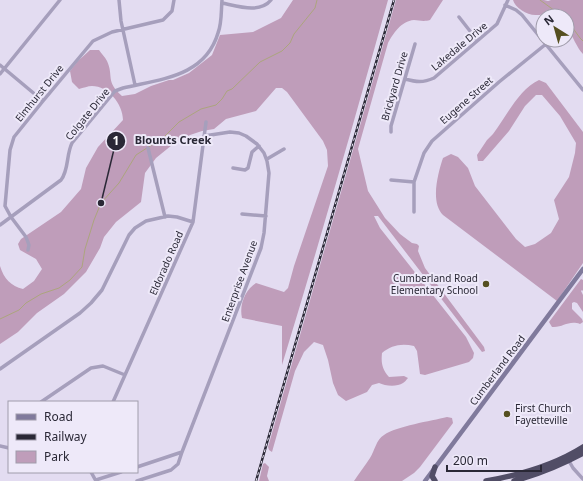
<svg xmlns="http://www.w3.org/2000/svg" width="583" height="481" viewBox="0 0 583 481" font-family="'Noto Sans',sans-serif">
	<rect width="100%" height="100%" fill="#e3dcf1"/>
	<path fill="#bf9dba" d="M293 0H388C354 122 319 244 282 365V326L242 318C239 305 245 290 256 283L284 292 288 288 294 266 328 166 327 150 323 141 287 92 282 88H276L256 111 226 119 214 129 202 131 190 135 172 145 156 158 145 173 141 202 116 222 104 237 100 248 86 272 64 294 37 313 18 332 0 344V266C4 279 11 286 23 289L34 281 42 269 36 259 20 250 18 244 21 239 61 212 81 189 86 168 98 147 123 120C123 104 108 86 92 86 88 86 83 88 79 89L72 82 70 71 78 61 90 50H99C101 53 105 57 107 61 114 76 105 81 122 96L135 94 151 86 169 80H173L189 73 212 55 220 35 253 32 281 18Z
		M396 0H443L430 20C423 22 419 20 414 20 401 21 393 34 388 43L358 149 368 191 385 218 400 234 412 243 417 244 419 246 418 251 425 268 484 347 485 351 482 352 378 216H374L380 228 466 337 474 353 473 358 469 362 425 375 420 374 417 351 414 346C402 343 391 345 382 353 381 363 382 369 389 377L404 376 408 378C406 380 405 382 403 383 397 387 385 386 379 383L372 385 367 392 346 401 338 395 333 383 328 360 323 345 314 342 304 352 295 371 272 452 269 450 268 447Z
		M513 0H544L548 1 551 0H583V54C576 47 574 37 567 29V16H546C542 14 541 15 537 15 528 16 515 8 513 0Z
		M539 80 546 83 583 132V263L557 301 443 215C430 202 438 173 443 158L451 154 458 157 468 168 475 186 516 239 525 247 535 244 551 233 559 219 554 200 569 177 575 153 576 143 560 116 542 95H536L525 106 509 131 483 161H478L477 155 487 140 493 134C506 117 519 89 539 80Z
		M581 279 583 280V291L582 290 581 291 583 295V312L577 303 574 302 572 303V309L582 319 583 322 580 324C568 320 563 328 552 327L549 322Z
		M447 417 452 418 453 423 420 467 414 473 402 481H354C359 473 365 466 370 458 375 450 376 440 384 435 397 426 431 421 447 417Z
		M265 463 269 467 267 476 269 481H259L263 464Z"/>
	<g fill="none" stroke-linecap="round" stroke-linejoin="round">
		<path stroke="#aca57d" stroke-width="1" d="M540 0 562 16
			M567 20 580 38 583 41
			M0 319 19 310 26 303 41 294 59 288 70 280 82 267 85 249 94 220 101 203 119 183 136 155 164 137 179 122 201 109 216 105 222 99 227 91 232 89 260 62 282 51 290 43 294 34 315 8 317 0"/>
		<path stroke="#a69fbc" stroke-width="3.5" d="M119 0 121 21 135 85
			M222 3C237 6 260 14 271 0
			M505 5 516 10 522 15 583 90
			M459 17 477 40
			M0 65 43 101
			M0 74 60 0
			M405 79C416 82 423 83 434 78L497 24 508 0
			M391 132V126L415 44
			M148 148 165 217
			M267 159 284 149
			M233 168 245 170 248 168 252 152 259 146
			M391 180 414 182
			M414 212V182L424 153 432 141 499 82 546 44
			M242 214 266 216
			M0 225 61 180C69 170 66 155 72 143L115 91 123 88C160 79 205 77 218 33 222 23 221 11 222 0
			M28 250 29 245 26 237 11 217 5 206 10 150 14 137 43 101 93 41 112 32 163 20 172 11 174 0
			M0 369 80 313 91 303 102 290 129 235 135 228 146 221 168 216 177 217 193 222
			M41 402 91 368 103 366 125 375
			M113 402 193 222 206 122
			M0 446 9 448
			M569 461 573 468 583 479
			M137 467 182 452 261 248 264 233 269 173 267 161 264 153 257 144 246 136 239 133 230 132 204 136
			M91 472 96 481
			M96 480 121 472
			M137 481 171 470 178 464 182 452"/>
		<path stroke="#807a9c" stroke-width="4.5" d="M425 481 583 269"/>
		<path stroke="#514d66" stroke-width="5.5" d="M435 481 432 476 435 467
			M486 481C520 475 553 466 583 447
			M514 481C538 474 561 465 583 453"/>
		<defs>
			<path id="rail" d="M256 481 394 0"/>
		</defs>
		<use href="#rail" stroke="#2a2836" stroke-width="2.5"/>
		<use href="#rail" stroke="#eee9f9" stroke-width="1" stroke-dasharray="3" stroke-linecap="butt"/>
	</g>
	<g fill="#554f20" stroke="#eee9f9" stroke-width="1.5">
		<circle cx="486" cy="284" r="4"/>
		<circle cx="507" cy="414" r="4"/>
	</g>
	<g text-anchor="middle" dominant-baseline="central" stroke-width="4" stroke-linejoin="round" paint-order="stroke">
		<g font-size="10" fill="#2a2836" stroke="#eee9f9">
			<text transform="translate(459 46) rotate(-40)">Lakedale Drive</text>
			<text transform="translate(394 86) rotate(-74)">Brickyard Drive</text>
			<text transform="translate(39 93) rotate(-51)">Elmhurst Drive</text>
			<text transform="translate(466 100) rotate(-41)">Eugene Street</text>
			<text transform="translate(87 114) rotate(-51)">Colgate Drive</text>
			<text transform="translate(166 263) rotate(-66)">Eldorado Road</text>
			<text transform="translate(239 281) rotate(-70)">Enterprise Avenue</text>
			<text transform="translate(497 370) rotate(-53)">Cumberland Road</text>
		</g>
		<g font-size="10" fill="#2a2836" stroke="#eee9f9" text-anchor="end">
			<text x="478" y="278">Cumberland Road<tspan x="478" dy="12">Elementary School</tspan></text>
			<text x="515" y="408" text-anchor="start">First Church<tspan x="515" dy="12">Fayetteville</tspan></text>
		</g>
	</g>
	<path fill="none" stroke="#2a2836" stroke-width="1.5" d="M101 203L116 141"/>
	<g fill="#2a2836" stroke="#eee9f9" stroke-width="1.5">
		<circle cx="101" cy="203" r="4"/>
		<circle cx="116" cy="141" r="10"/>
	</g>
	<g font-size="12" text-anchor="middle" font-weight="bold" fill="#fff">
		<text x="116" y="145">1</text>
	</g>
	<g font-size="11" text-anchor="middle" font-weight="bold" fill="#2a2836" stroke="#eee9f9" stroke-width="4" stroke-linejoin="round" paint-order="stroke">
		<text x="173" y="144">Blounts Creek</text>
	</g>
	<rect x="8" y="401" width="130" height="72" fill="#eee9f9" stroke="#a09cab"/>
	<rect x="16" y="414" width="20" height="6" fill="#807a9c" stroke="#a09cab"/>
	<text x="44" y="421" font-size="12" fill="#2a2836">Road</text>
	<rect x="16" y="434" width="20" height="6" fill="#2a2836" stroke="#a09cab"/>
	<text x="44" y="441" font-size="12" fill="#2a2836">Railway</text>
	<rect x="16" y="451" width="20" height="12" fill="#bf9dba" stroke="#a09cab"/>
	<text x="44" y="461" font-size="12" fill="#2a2836">Park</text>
	<g transform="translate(555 28) rotate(323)"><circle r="19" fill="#eee9f9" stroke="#a09cab"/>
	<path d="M0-3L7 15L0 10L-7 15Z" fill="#554f20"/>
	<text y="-6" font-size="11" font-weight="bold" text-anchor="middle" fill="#2a2836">N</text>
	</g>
	<path d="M447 465v6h94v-6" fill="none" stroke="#2a2836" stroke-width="2"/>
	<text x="453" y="465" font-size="12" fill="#2a2836" stroke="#eee9f9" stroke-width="3" paint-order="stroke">200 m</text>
</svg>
